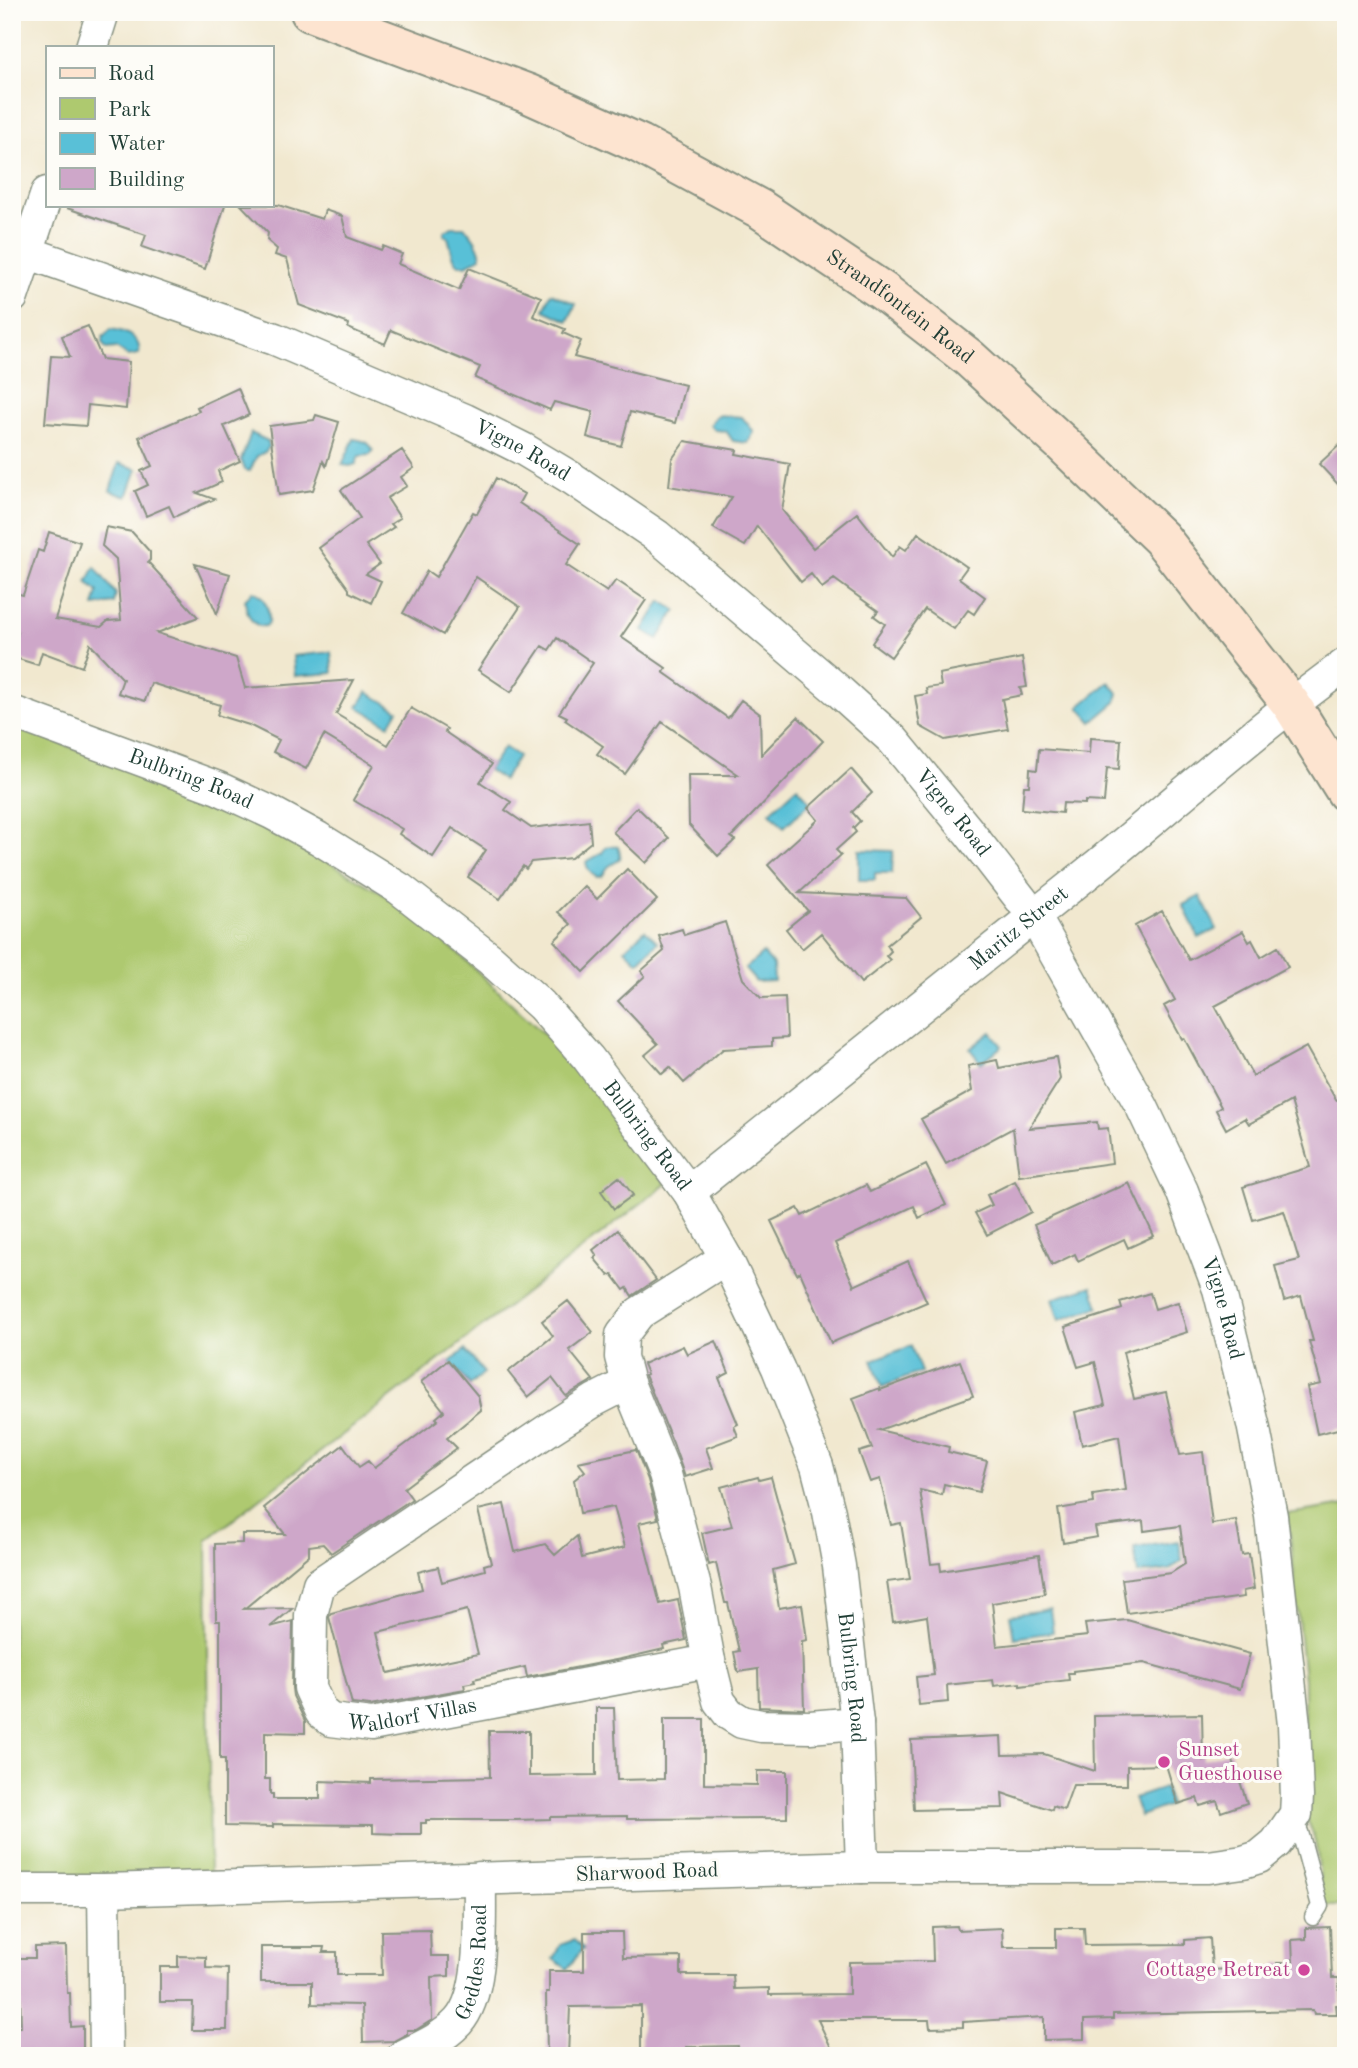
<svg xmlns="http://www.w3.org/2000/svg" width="1358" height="2068" viewBox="0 0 1358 2068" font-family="'Old Standard TT',serif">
	<rect width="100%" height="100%" fill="#fdfcf7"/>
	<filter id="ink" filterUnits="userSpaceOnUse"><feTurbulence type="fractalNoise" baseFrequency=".0143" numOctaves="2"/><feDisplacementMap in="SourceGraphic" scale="14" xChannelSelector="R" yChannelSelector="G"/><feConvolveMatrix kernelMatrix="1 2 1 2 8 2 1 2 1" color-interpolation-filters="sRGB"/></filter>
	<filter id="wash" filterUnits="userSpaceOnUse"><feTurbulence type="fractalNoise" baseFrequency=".00686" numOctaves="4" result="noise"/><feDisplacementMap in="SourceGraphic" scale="28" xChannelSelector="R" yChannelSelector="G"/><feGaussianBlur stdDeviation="1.57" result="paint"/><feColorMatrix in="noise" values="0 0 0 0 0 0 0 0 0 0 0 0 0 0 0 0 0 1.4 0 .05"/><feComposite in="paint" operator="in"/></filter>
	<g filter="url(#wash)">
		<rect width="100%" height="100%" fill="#f1e8cf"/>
		<path fill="#aec96f" stroke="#668352" stroke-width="2" d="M12 724 233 811 300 845 385 895 459 954 585 1073 666 1184 207 1540 210 1882 12 1885Z
			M1346 1505V2025L1344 1906H1320C1321 1883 1319 1834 1304 1816V1680L1291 1543 1287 1514Z"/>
		<path fill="#59c0d7" stroke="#3c7e86" stroke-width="2" d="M452 227H464C473 235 479 244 481 257L466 265 458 264 453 256 448 237 444 235V232Z
			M551 293 576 304 568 321 544 310Z
			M111 329C125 331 142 338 139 354L128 356 116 348 106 349 103 344V337Z
			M717 415 742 417 754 432 748 443 733 441 726 431 715 430 709 425Z
			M251 433 268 441 269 447 265 452 257 456 250 471 245 470 241 460Z
			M354 439C364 441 369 441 373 451L370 455 359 456 356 464 350 466 342 465Z
			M119 463 137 469 127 497 110 491Z
			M95 567 116 594 114 603 94 606 98 592 87 582Z
			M253 591C264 595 270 610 269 622L266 626C252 629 246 612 245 600Z
			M661 601 676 610 658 639 643 630Z
			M331 652 333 673 295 676 293 656Z
			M1109 682 1118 693 1116 702 1092 722 1079 707Z
			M367 692 398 710 389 725 358 707Z
			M504 747 518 756 503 780 488 770Z
			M797 787 811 802 784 827 770 812Z
			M610 846 618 847C624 863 618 859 608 867 606 869 605 873 602 876L597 877C590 874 587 870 586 862L602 853 605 848Z
			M859 850 893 851 892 873H875V880H859Z
			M1200 896 1217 929 1199 938 1183 905Z
			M645 930 658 942 638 962 625 949Z
			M763 953 773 965 774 981 756 982 745 969Z
			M991 1032 1002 1046 981 1063 970 1049Z
			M1092 1286 1099 1307 1059 1320 1052 1299Z
			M911 1346 921 1372 882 1387 872 1360Z
			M465 1350 484 1373 470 1385 450 1362Z
			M1179 1541 1182 1561 1169 1570 1138 1574 1134 1548Z
			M1050 1609 1053 1632 1014 1638 1010 1615Z
			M1164 1788 1170 1805 1140 1816 1134 1798Z
			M574 1940 583 1949 567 1969 553 1959 560 1945Z"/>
		<g id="blocks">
			<path fill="#cea7c9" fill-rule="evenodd" d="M68 205H225L205 269 142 247 146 235 67 208Z
				M241 205H278L322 219 325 210 342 216 347 237 381 250 383 246 402 254 398 264 459 290 469 268 541 297 533 316 565 329 563 333 581 341 574 357 685 385 675 423 630 412 621 446 587 437 593 412 554 402 550 410 475 378 480 367 391 330 385 344 348 328 349 324 299 305 287 259 275 255 277 249 267 240 268 233Z
				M88 326 102 359 129 362 126 409 88 405 86 426 45 423 51 356 70 357 62 336Z
				M238 388 249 415 224 426 240 461 218 471 222 482 197 493 214 499 174 517 169 506 146 516 135 491 148 485 141 471 152 466 139 437 199 411 197 407Z
				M316 415 339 422 326 466 323 461 313 490 279 495 269 426 314 420Z
				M1346 439V493L1319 464Z
				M685 441 737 450 736 454 790 464 782 510 813 548 857 513 892 557 900 546 906 550 918 533 967 567 959 578 985 597 974 614 968 610 954 629 925 609 891 657 872 643 885 624 874 616 878 611 834 579 822 588 811 574 801 582 757 526 745 546 713 528 732 497 669 486 672 459Z
				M402 450 414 468 401 477 407 486 387 498 400 518 391 524 394 527 366 545 380 564 366 574 381 581 371 603 349 592V589L319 548 360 518 341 490Z
				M496 478 524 494 519 503 580 544 566 565 607 592 616 580 646 600 621 637 666 668 663 672 728 718 741 700 760 714 761 755 798 717 823 741 731 837 735 840 718 856 689 825 688 775H739L662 722 625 774 597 754 603 746 565 720 567 717 559 713 593 663 557 638 549 650 542 646 511 692 478 670 520 607 476 577 443 635 403 613 427 571 436 577 473 512 477 514Z
				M106 527 132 532 150 552V560L148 562 198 617 157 633 236 658 245 688 354 680 336 714 388 745 411 708 447 729 445 732 492 764 480 782 511 802 505 810 531 828 589 821 591 842 571 858 531 862 526 869 523 866 500 899 468 877 486 850 452 828 433 857 399 834 402 829 353 800 374 765 324 735 306 769 273 752 279 740 249 725 217 715 220 705 151 683 145 701 118 693 123 679 90 644 82 667 42 652 38 665 12 657 18 632 12 631V592L23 595 38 550 43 552 49 532 80 542 55 619 101 627 108 621 121 620 116 559 102 546Z
				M195 564 230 574 217 614Z
				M1022 658 1027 687 1020 688 1022 695 1002 699 1008 729 945 740 920 726 915 696 927 694 926 688 941 686 939 674Z
				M1090 738 1121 740 1119 769 1107 768 1104 802 1085 801V804L1063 803 1062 813 1022 809 1024 786H1029L1030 769 1037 770 1039 749 1089 753Z
				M851 769 872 793 852 812 860 821 853 828 856 832 836 850 841 855 799 893 906 898 921 917 887 945 891 951 886 956 890 960 861 983 821 933 802 949 786 929 808 911 768 865 818 820 808 808Z
				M637 807 669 838 646 863 613 832Z
				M627 869 657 900 584 972 554 941 571 924 558 912 584 886 597 899Z
				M1162 911 1189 960 1243 931 1249 942 1252 940 1261 957 1278 947 1288 967 1215 1006 1253 1076 1306 1047 1336 1100 1346 1097V1427L1317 1434 1307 1387 1321 1384 1309 1341H1313L1301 1296 1284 1301 1275 1266 1299 1260 1284 1211 1253 1220 1243 1187 1310 1167 1291 1101 1249 1124 1245 1118 1226 1129 1216 1110 1221 1107 1184 1038 1182 1039 1164 1006 1175 1000 1135 926Z
				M725 922 743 979 761 998 785 997 787 1038 772 1039V1046L723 1049 684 1083 670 1067 662 1074 645 1055 658 1044 618 1001 645 976 641 971 664 951 659 936 682 929 684 935Z
				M1056 1057 1060 1079 1029 1128 1097 1122 1098 1129 1108 1128 1112 1163 1019 1176 1013 1128 946 1164 921 1119 972 1091 968 1066 997 1060 999 1068Z
				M926 1165 946 1205 919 1218 914 1206 835 1243 854 1286 908 1261 927 1302 831 1343 800 1272 797 1274 771 1221 798 1208 802 1216 866 1185 870 1192Z
				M619 1177 633 1195 614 1209 601 1191Z
				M1015 1181 1031 1212 987 1235 975 1213 992 1205 987 1195Z
				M1129 1183 1154 1236 1128 1248 1124 1239 1078 1261 1075 1254 1052 1265 1034 1225 1116 1188V1189Z
				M618 1230 656 1280 632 1296 627 1288 624 1290 612 1274 609 1276 594 1258 597 1256 593 1250Z
				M1150 1293 1155 1309 1178 1302 1187 1332 1123 1352 1134 1399 1166 1392 1180 1455 1203 1452 1212 1524 1236 1520 1242 1555 1249 1554 1254 1589 1243 1591 1244 1597 1127 1613 1122 1579 1171 1573 1185 1564 1180 1526 1144 1531 1143 1521 1095 1527 1097 1537 1063 1543 1058 1509 1094 1503 1093 1495 1126 1490 1119 1436 1082 1445 1075 1412 1105 1405 1095 1362 1078 1367 1065 1327 1122 1309 1120 1302Z
				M568 1301 593 1332 569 1350 593 1380 566 1396 552 1378 528 1397 508 1372 553 1336 542 1321Z
				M716 1341 729 1373 719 1378 738 1424 734 1426 738 1436 706 1448 713 1468 685 1477 673 1443 645 1375 647 1374 643 1364 683 1346 687 1354Z
				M448 1360 478 1396 481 1410 447 1438 457 1448 404 1488 412 1499 331 1553 323 1544 309 1546V1555L244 1609 293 1608 270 1627 293 1621 292 1688 293 1696 305 1721V1733L265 1732V1779H270V1794H273V1799H320V1781L371 1783V1779L490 1777 489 1731H529V1776L596 1775V1708H614L617 1780 664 1779V1719H704V1784L757 1785V1771H787V1818L627 1819V1816L550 1817V1819L516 1820H426V1823H421V1834H402L373 1833V1825L273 1824V1827L225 1826V1759H220V1621H216L215 1544 242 1543V1534H285L264 1508 313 1468 343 1445 359 1467 368 1461 374 1468 438 1420 436 1418 444 1411 421 1382Z
				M960 1361 973 1396 879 1430 949 1447 948 1452 987 1461 979 1492 944 1484 942 1495 920 1490 931 1564 940 1563 941 1571 1039 1555 1045 1594 992 1603 997 1646 1087 1636 1085 1624 1127 1620 1250 1654 1240 1689 1144 1663 1073 1671V1673H1068L1069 1680 1020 1686V1683L994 1686 993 1680 947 1685 948 1702 919 1705 916 1677 934 1675 927 1616 893 1622 887 1582 910 1579 901 1523 891 1525 880 1479 870 1482 859 1452 872 1448 853 1398 880 1388V1390Z
				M636 1450 648 1480 658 1519 639 1523 660 1604 678 1600 686 1640 663 1645 664 1649 621 1659 527 1677 525 1667 474 1679 475 1682 464 1684 465 1689 370 1706 352 1704 329 1617 331 1613 422 1589 418 1572 438 1567 442 1582 485 1570 484 1565 491 1563 478 1510 504 1504 515 1552 545 1544 555 1555 577 1536 582 1558 625 1547 614 1507 580 1513 574 1480 585 1471 578 1462ZM467 1610 478 1654 388 1673 378 1632Z
				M758 1477 759 1480 771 1477 795 1564 773 1570 779 1608 802 1604 807 1640 802 1641 804 1709 759 1707 758 1669 738 1672 734 1652 739 1651 728 1603H725L716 1563 709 1565 702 1533 732 1526 721 1487Z
				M1202 1714 1203 1760 1230 1751 1247 1803 1221 1812 1217 1801 1200 1806 1197 1798 1178 1804 1166 1765 1127 1766V1785H1073L1064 1810 1053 1806 1052 1810 1002 1793 1003 1808 914 1810 911 1740 1001 1736 1002 1755 1044 1754 1095 1771 1094 1716Z
				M957 1926 958 1930 1002 1928 1003 1947H1056V1928H1084L1085 1945 1185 1944V1940L1210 1938 1212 1970 1277 1966V1963H1293L1292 1940 1306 1939V1928L1330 1927 1332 1978H1339L1340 2005H1336L1337 2014H1314L1313 2010 1113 2014V2019L1084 2020V2039L1044 2040V2017L963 2022V2027L930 2028 929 2020H818L835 2056H739L738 2046 686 2047V2055L641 2056V2006L570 2007 568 2056H547L546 1992H549V1971H584V1932H622L623 1958 681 1957V1975H733L734 1989 769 1988V1995L849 1994V1962L933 1961 932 1927Z
				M430 1930 431 1956H449V1976L431 1977 432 2020 416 2030H407V2034L394 2041 363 2042 362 2005 312 2004V1982H261V1947H324L323 1952H337V1975H382L381 1931Z
				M66 1946 67 1993H70L71 2027 83 2026V2056H12V2027H21L20 1987H12V1958H35V1947Z
				M178 1956 206 1957V1968L228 1969 227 2030H192L193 2002H160V1967H178Z"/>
		</g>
	</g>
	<g filter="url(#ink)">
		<use href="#blocks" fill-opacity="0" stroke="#889282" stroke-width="2"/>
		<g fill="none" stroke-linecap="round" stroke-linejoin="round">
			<defs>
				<path id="lane" d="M1290 1825 1300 1832 1320 1906 1313 1917"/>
				<g id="street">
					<path d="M92 47 103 12"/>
					<path id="s1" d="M12 247 275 339 465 420 523 449 573 479 657 536 840 692 893 740 968 831 1034 916 1142 1107 1182 1191 1219 1289 1253 1424 1271 1516 1294 1725 1297 1796 1296 1814 1276 1843 1259 1857 1243 1862 1208 1867H862L104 1890H12"/>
					<path d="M12 297 47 193"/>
					<path id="s2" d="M12 712 218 788 272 813 318 838 400 889 490 959 541 1005 588 1058 689 1192 726 1258 778 1368 817 1466 829 1512 839 1566 857 1723 862 1867"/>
					<path id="s3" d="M689 1192C826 1083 963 974 1099 864 1181 797 1260 726 1346 664"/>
					<path d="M726 1258 639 1313 622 1335 621 1357 628 1383 665 1474 695 1587 709 1661 719 1701 729 1714 742 1722 761 1726 810 1727 857 1723"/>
					<path id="s4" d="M628 1383 595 1400 551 1428 319 1584 311 1615 310 1688 321 1712 331 1720 371 1725 709 1661"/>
					<path d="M104 1890 106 2056"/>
					<path id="s5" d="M403 2056C422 2047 443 2038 458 2022 485 1992 479 1917 480 1878"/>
				</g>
				<g id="secondary">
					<path id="s6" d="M310 12 529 94 640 144 760 209 884 292 969 358 1062 443 1161 538 1291 704 1346 792"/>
				</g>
			</defs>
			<use href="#lane" stroke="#889282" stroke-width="19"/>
			<use href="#street" stroke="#889282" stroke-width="35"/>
			<use href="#secondary" stroke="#889282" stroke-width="42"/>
			<use href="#lane" stroke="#fff" stroke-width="16"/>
			<use href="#street" stroke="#fff" stroke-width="32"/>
			<use href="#secondary" stroke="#fde4d0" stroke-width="38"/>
		</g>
	</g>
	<g fill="#d1479c" stroke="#fdfcf7" stroke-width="2.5">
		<circle cx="1164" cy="1762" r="7"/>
		<circle cx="1304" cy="1970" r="7"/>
	</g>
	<g text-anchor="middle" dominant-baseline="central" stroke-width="6" stroke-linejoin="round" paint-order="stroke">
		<g font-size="21" fill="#1f3d34" stroke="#fdfcf7">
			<text stroke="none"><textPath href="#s6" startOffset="663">Strandfontein Road</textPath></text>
			<text stroke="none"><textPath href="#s1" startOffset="550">Vigne Road</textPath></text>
			<text stroke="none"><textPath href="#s2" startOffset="191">Bulbring Road</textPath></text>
			<text stroke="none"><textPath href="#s1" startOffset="1116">Vigne Road</textPath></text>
			<text stroke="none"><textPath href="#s3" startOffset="422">Maritz Street</textPath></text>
			<text stroke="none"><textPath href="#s2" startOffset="779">Bulbring Road</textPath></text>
			<text stroke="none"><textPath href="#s1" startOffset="1684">Vigne Road</textPath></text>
			<text stroke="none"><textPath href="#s2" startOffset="1367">Bulbring Road</textPath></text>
			<text stroke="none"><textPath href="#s4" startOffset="595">Waldorf Villas</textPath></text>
			<text transform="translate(647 1873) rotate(-2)">Sharwood Road</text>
			<text stroke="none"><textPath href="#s5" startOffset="128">Geddes Road</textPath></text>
		</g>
		<g font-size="21" fill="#b23c85" stroke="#fdfcf7" text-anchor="start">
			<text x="1178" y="1750">Sunset<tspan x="1178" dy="24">Guesthouse</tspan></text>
			<text x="1290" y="1970" text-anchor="end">Cottage Retreat</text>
		</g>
	</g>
	<rect width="1358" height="2068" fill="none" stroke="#fdfcf7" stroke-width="42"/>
	<rect x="46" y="46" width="228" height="161" fill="#fdfcf7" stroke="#a4b0a9" stroke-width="2"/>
	<rect x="60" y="68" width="35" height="10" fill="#fde4d0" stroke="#a4b0a9" stroke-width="2"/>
	<text x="108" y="80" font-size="21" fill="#1f3d34">Road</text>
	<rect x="60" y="98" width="35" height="21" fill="#aec96f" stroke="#a4b0a9" stroke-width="2"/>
	<text x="108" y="116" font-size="21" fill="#1f3d34">Park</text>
	<rect x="60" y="133" width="35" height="21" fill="#59c0d7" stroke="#a4b0a9" stroke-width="2"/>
	<text x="108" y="150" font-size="21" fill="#1f3d34">Water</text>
	<rect x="60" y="168" width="35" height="21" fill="#cea7c9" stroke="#a4b0a9" stroke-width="2"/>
	<text x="108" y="186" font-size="21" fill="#1f3d34">Building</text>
</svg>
